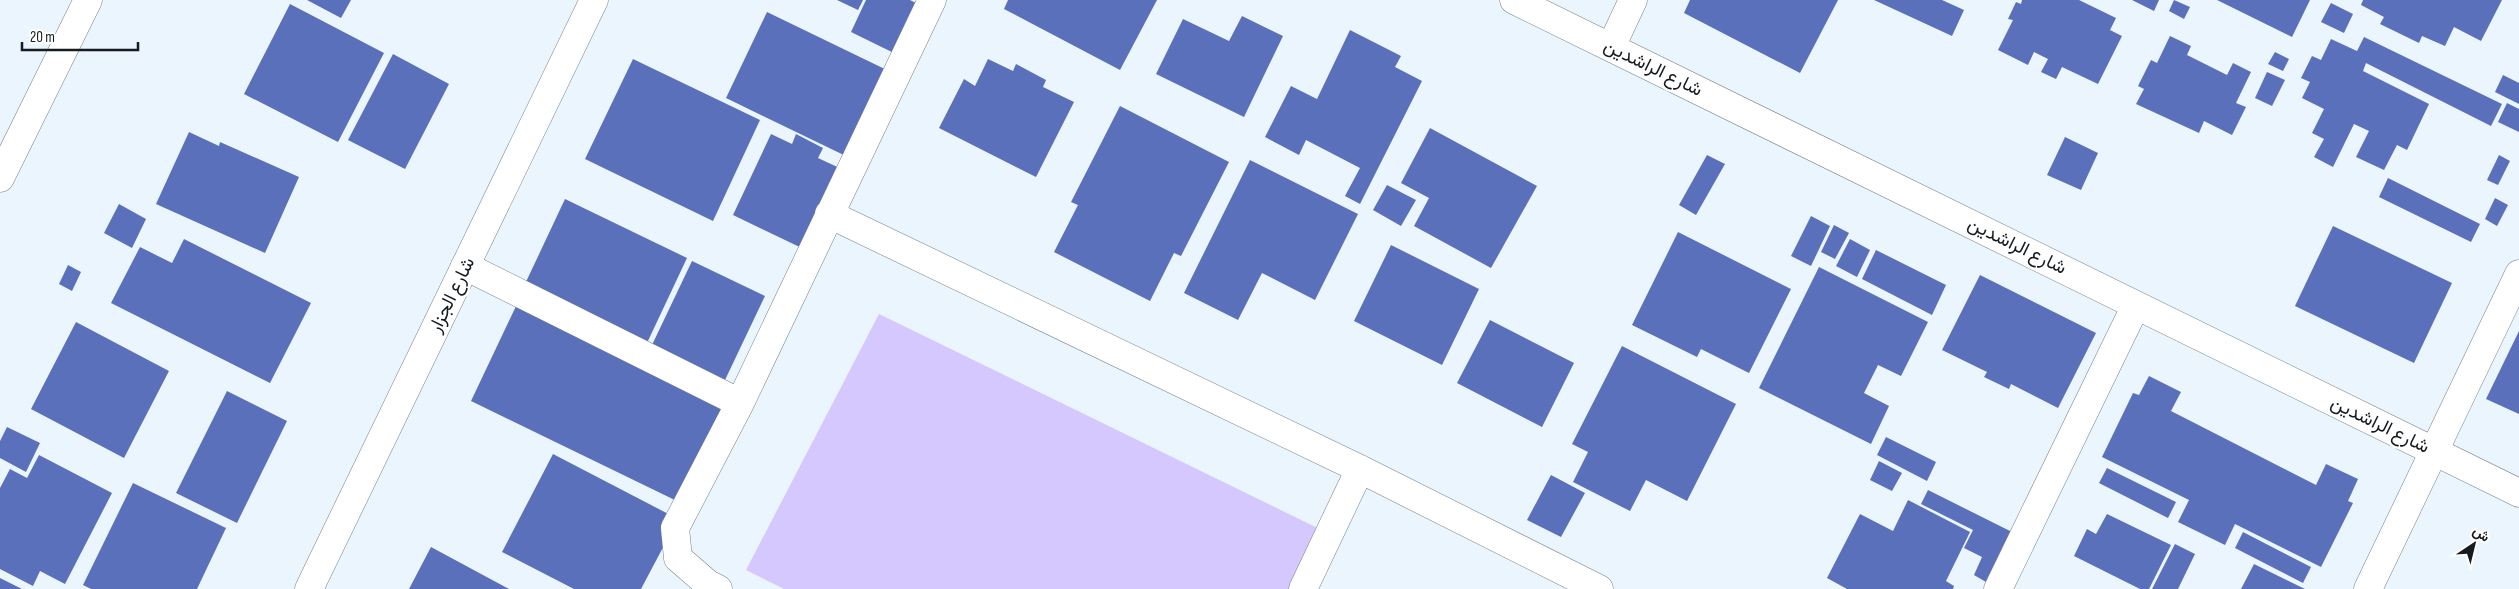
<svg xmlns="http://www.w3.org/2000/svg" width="2519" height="589" viewBox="0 0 2519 589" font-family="'Sofia Sans Condensed',Vazirmatn,sans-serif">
	<rect width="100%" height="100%" fill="#eaf5fe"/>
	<path fill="#d5c8fe" d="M879 314 1336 537 1311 589H784L746 570Z"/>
	<path fill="#5a70bb" d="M307 0H351L341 18Z
		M837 0H863L858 10Z
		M866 0H910L924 7 900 56 851 32Z
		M1008 0H1157L1120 70 1004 9Z
		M1690 0H1838L1800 73 1684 13Z
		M1874 0H1942L1964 10 1952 36Z
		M2022 0H2079L2116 18 2110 30 2122 36 2098 84 2062 67 2056 79 2041 72 2048 59 2034 52 2028 65 1998 50 2013 20 2008 19 2016 2 2021 4Z
		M2132 0H2159L2154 11Z
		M2174 0 2190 7 2184 19 2169 11Z
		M2217 0H2310L2292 37Z
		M2363 0H2502L2481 41 2454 27 2445 46 2422 36 2419 43 2380 24 2384 17 2361 5Z
		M2331 3 2353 14 2344 33 2321 22Z
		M290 4 384 53 338 142 244 94Z
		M767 12 893 73 852 159 726 98Z
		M1242 16 1283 36 1244 117 1156 74 1183 19 1229 41Z
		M1350 30 1401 56 1395 67 1422 81 1360 204 1345 196 1360 168 1306 140 1299 155 1265 137 1291 86 1317 99Z
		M2170 36 2191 46 2187 55 2227 75 2233 63 2251 72 2236 103 2246 107 2232 135 2204 121 2199 133 2136 104 2144 89 2138 86 2151 60 2157 63Z
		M2364 37 2502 104 2491 126 2366 63 2363 71 2429 104 2407 150 2397 145 2384 170 2356 157 2369 131 2354 124 2333 167 2314 157 2324 139 2312 133 2324 109 2302 98 2310 82 2301 78 2312 56 2321 60 2331 39 2357 51Z
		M2275 52 2289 59 2283 71 2268 64Z
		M393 54 449 84 405 169 348 140Z
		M633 59 760 120 713 221 585 159Z
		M988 59 1013 71 1016 64 1046 80 1043 87 1074 102 1036 177 939 128 964 79 975 86Z
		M2267 72 2285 80 2272 106 2255 98Z
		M2503 75 2519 83V104L2495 92Z
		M2507 103 2519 109V132L2498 122Z
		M1120 106 1229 162 1181 256 1174 253 1150 301 1054 252 1078 205 1071 202Z
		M1430 128 1537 186 1491 268 1414 226 1429 198 1401 183Z
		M189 132 219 146 220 142 299 177 265 253 156 204Z
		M771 134 792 144 796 134 823 148 818 158 846 171 808 251 733 215Z
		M2065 137 2098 153 2081 190 2047 175Z
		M1707 155 1725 164 1696 215 1679 205Z
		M2499 155 2510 161 2498 185 2487 180Z
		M1250 160 1358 214 1315 300 1262 273 1238 320 1184 293Z
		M2388 178 2480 224 2471 242 2379 197Z
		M1387 185 1416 200 1401 226 1373 210Z
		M2495 198 2508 205 2497 226 2485 219Z
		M565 199 687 258 647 343 525 284Z
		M119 204 146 219 132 248 104 233Z
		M1811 216 1830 226 1811 266 1791 256Z
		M1834 225 1849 233 1835 259 1821 252Z
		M2333 226 2452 283 2414 363 2295 306Z
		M1678 232 1791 289 1749 373 1701 349 1697 357 1632 325Z
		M184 239 311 303 270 383 111 303 140 247 172 263Z
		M1850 239 1870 250 1857 277 1836 266Z
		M1391 245 1479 289 1442 365 1354 321Z
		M1876 250 1946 285 1932 315 1862 279Z
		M692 261 765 296 725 380 652 345Z
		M68 265 81 272 72 291 59 284Z
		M1819 267 1928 322 1901 376 1878 365 1864 393 1889 406 1871 444 1759 388Z
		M1980 275 2096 333 2058 408 2011 384 2009 389 1984 377 1987 372 1942 350Z
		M518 302 731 405 683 504 471 401Z
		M1490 320 1574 363 1542 427 1457 383Z
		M76 322 169 371 124 458 31 409Z
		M2519 331V414L2486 399Z
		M1622 346 1736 404 1687 501 1646 480 1630 511 1573 482 1588 452 1572 444Z
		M2149 376 2181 392 2171 411 2316 485 2326 464 2358 479 2348 501 2353 503 2321 567 2235 524 2225 545 2178 522 2189 500 2102 457 2133 393 2139 395Z
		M227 391 287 421 237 523 176 493Z
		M7 427 40 443 26 472 0 458V441Z
		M1886 437 1936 462 1927 481 1877 455Z
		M553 454 678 519 641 589H574L502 552Z
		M39 455 112 493 65 584 40 571 33 586 0 569V488L10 469 27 478Z
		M1879 461 1902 473 1892 491 1870 480Z
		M2107 468 2176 502 2168 518 2099 483Z
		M1551 475 1585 493 1561 537 1527 520Z
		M133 483 226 528 197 589H91L83 585Z
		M1928 490 2012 532 1986 582 1974 575 1982 557 1964 548 1973 530 1921 504Z
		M1908 500 1970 532 1946 581 1954 586 1953 589H1847L1827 578 1860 514 1893 531Z
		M2107 514 2171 545 2149 589H2140L2074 556 2087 529 2096 534Z
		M2243 532 2311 567 2303 583 2235 548Z
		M2175 544 2195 554 2178 589H2152Z
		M431 547 509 589H409Z
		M2254 564 2305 589H2241Z
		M0 578 22 589H0Z"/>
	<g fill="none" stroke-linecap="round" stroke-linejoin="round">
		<defs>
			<path id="minor" d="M1514 0 2519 493
				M1611 47 1633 0
				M0 178 88 0
				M829 214 1360 469 1599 589
				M465 266 740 403
				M718 589 708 584 678 558 675 528 740 403 932 0
				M1303 589 1360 469
				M1998 589 2136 305
				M2368 589 2519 274"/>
			<path id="tertiary" d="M309 589 594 0"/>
		</defs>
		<use href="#minor" stroke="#77838e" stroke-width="29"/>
		<use href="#tertiary" stroke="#77838e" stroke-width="29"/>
		<use href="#minor" stroke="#fff" stroke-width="28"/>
		<use href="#tertiary" stroke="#fff" stroke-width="28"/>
	</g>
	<g text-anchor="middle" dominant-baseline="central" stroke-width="5" stroke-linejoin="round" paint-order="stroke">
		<g font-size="19" fill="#161b1f" stroke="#fff">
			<text transform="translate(1653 68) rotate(26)">شارع الراشدين</text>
			<text transform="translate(2017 246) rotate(26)">شارع الراشدين</text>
			<text transform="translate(452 295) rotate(-64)">شارع الجزار</text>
			<text transform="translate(2380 425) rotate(26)">شارع الراشدين</text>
		</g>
	</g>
	<g transform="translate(2474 544) rotate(35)" stroke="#ffffff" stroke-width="4" paint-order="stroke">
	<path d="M0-4L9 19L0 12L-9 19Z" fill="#161b1f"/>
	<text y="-8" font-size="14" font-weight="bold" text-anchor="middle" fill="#161b1f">ش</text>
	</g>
	<path d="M22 42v8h116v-8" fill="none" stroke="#161b1f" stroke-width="2.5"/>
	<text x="30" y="42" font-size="15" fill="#161b1f" stroke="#ffffff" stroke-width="4" paint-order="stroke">20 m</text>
</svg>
